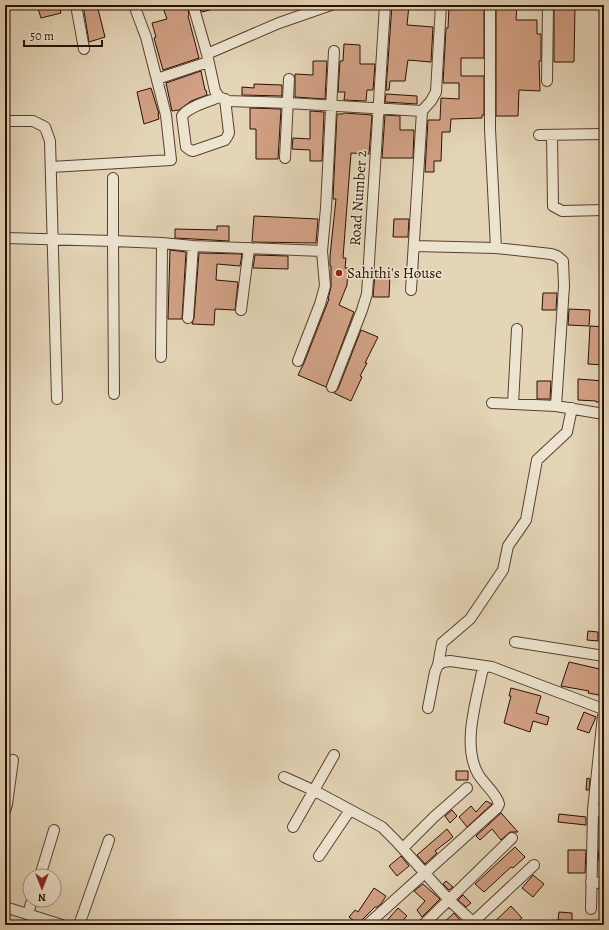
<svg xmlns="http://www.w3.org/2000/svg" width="609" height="930" viewBox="0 0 609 930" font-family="Alegreya,serif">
	<rect width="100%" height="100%" fill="#e4d5b7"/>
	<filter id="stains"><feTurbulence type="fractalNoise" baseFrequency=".005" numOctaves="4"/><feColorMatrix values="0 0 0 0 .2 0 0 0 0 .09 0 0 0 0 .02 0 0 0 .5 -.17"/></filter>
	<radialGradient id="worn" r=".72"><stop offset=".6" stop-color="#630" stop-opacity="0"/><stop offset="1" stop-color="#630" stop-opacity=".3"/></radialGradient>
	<path fill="#d2a185" stroke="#290e02" d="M37 5H59L61 13 41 18Z
		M83 5H97L105 37 89 42Z
		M162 5H187L189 15 188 16 199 58 163 70 154 38 156 37 152 23 167 19Z
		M200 5H217V8L202 12Z
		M392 5H409L407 25 433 27 431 62 408 60 405 81H390L389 90H386Z
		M449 5H484V58H461V76H484V115H482V118L451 119 450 132H442L441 161H434V172H425L428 120H440L441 98 459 99V83H443L446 28H448Z
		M496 5H517L516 20H537V34H541V61H539L540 91 519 90 518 116H496Z
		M554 5H575L574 62H554Z
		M344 44 360 45V64H375L373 90H367L366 101 344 100 345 92H338L340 61H343Z
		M313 61H327L325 99 295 97V74L313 75Z
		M201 71 205 90H206L207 95 191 101 179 110 172 111 166 83Z
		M254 84 282 85V96L242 95V87L254 88Z
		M151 88 159 114H158L159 119 144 124 137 92Z
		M386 94 417 96V104L385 102Z
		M250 108 281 109 278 159H256V129H250Z
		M310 111 324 112 322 161H310V150L292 149 293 138 310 139Z
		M344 113 372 115 369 154 351 153 343 258H346L345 268H348L347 285 339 305 354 312 326 387 298 375 304 363 329 299H328L331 287V266H330V256L336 199H333L337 114H343Z
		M385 115 400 116V130H414L413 158H382Z
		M254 216 318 219 316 243 252 242Z
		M394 219H409L408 237H393Z
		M217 226H229V241L175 238V229L217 230Z
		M170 250 186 252 182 319H168Z
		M199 253 242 254 240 266 217 264 216 280 238 282 235 310 215 309 214 325 192 324 194 318Z
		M255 255 288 256V269L253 268Z
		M375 274H390L389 297H373Z
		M543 293H557L556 310H542Z
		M569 309 590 310 589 326 568 325Z
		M590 326 604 327V365L588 364Z
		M361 330 378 337 365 363H367L360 376 362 377 351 401 334 393 338 389Z
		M578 379 604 381V402H596V401L578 400Z
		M537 381H551L550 399H537Z
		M588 631 598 632V641L587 640Z
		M569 662 604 670V696L588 693 589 691 561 686Z
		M511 688 541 696 536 713 549 717 547 725 533 721 530 732 504 723 511 696H509Z
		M584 712 596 717 589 733 577 729Z
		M456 771H468V780H456Z
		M587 778 590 779 589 790H586Z
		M486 801 492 804 467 827 459 817 471 806 476 812Z
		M452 810 457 816 450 823 445 816Z
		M501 813 518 832H510L501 840 492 829 480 840 476 836Z
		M559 814 586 817V825L558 822Z
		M447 829 453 837 435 851 437 853 425 864 417 855Z
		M515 847 525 857 513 868 511 867 484 892 475 884Z
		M604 849V860H598L599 850Z
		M568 850H586L585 873H568Z
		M401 856 409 866 397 876 389 866Z
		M533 875 544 884 533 897 522 888Z
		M446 881 453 887 449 890 443 884Z
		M423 884 440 899 422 917 417 910 425 901 414 891Z
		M374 888 386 896 381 904 377 907H375L362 920 361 925H359L349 917 355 910 358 912Z
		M463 895 471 903 466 907 458 900Z
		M511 906 522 918 514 925H491Z
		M398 908 407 916 399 925H383Z
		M559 912 572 913V921L558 920Z
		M454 913 464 925H441Z"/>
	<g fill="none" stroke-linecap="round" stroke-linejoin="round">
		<defs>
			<path id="street" d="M76 5 84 49
				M193 5 207 54 215 91 219 97 229 101 288 103 422 111
				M207 54 279 23 331 5
				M157 79 208 62
				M547 81 548 5
				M219 97C208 102 189 106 182 116L186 147 190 150 193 151 225 140 227 137 229 133 225 99
				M5 121H33L45 127 50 141 57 399
				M539 135 604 134
				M552 135 553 206 562 211 604 210
				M285 158 289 79
				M51 167 171 160 166 115 146 37 134 5
				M5 238 113 241V178
				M414 246 496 248 490 129V5
				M496 248 551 254 557 256 563 261 564 286 556 406
				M411 290 422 111 431 101 436 92 441 5
				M241 310 249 248
				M188 318 193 246
				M161 357 162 243
				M298 361 320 304 325 286 322 251
				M332 387 362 310 367 294 385 5
				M114 394 113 241 162 243 193 246 322 251 326 208 334 51
				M492 403 556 406 604 414
				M513 404 517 329
				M515 642 604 656
				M438 665 442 643 470 619 503 570 508 546 526 520 537 460 567 432 572 408
				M428 708 435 672 438 665 443 662 450 661 492 667 603 709
				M284 777 315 791 382 827 395 840 449 900 476 925
				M593 810 604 812
				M5 811 7 804 13 760
				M293 827 334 755
				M403 848 434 817 467 788
				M319 856 350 810
				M40 876 54 830
				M591 882 604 883
				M5 907 62 925
				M591 909 593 810 604 706
				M28 914 32 900
				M79 925 109 840
				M367 925 497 808 499 804C497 794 484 784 478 774 462 745 476 703 482 672L485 666
				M423 925 512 838
				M470 925 534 865"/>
		</defs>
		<use href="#street" stroke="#58402f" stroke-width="12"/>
		<use href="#street" stroke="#ede4d0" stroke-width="10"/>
	</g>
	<circle fill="#8f2418" stroke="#ede4d0" stroke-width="1.5" cx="339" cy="273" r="4"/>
	<g text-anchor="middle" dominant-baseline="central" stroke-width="3" stroke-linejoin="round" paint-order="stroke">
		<g font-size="15" fill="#290e02" stroke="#ede4d0">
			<text transform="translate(358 198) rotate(-86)">Road Number 2</text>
		</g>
		<g font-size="15" fill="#290e02" stroke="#ede4d0" text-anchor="start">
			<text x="347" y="273">Sahithi's House</text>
		</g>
	</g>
	<rect width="609" height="930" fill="none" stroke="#e4d5b7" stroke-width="20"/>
	<rect x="6" y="6" width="597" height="918" fill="none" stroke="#290e02" stroke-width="2"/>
	<rect x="10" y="10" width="589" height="910" fill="none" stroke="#290e02"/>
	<g transform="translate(42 888) rotate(180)"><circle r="19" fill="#ede4d0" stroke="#9f8e7e"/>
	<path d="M0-3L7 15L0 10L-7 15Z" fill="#8f2418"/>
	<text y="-6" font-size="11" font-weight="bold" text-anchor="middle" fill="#290e02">N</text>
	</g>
	<path d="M24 40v6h78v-6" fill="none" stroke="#290e02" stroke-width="2"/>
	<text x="30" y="40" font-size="12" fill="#290e02" stroke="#ede4d0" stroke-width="3" paint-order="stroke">50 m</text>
	<rect width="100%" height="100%" filter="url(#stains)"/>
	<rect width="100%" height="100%" fill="url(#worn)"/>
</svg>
